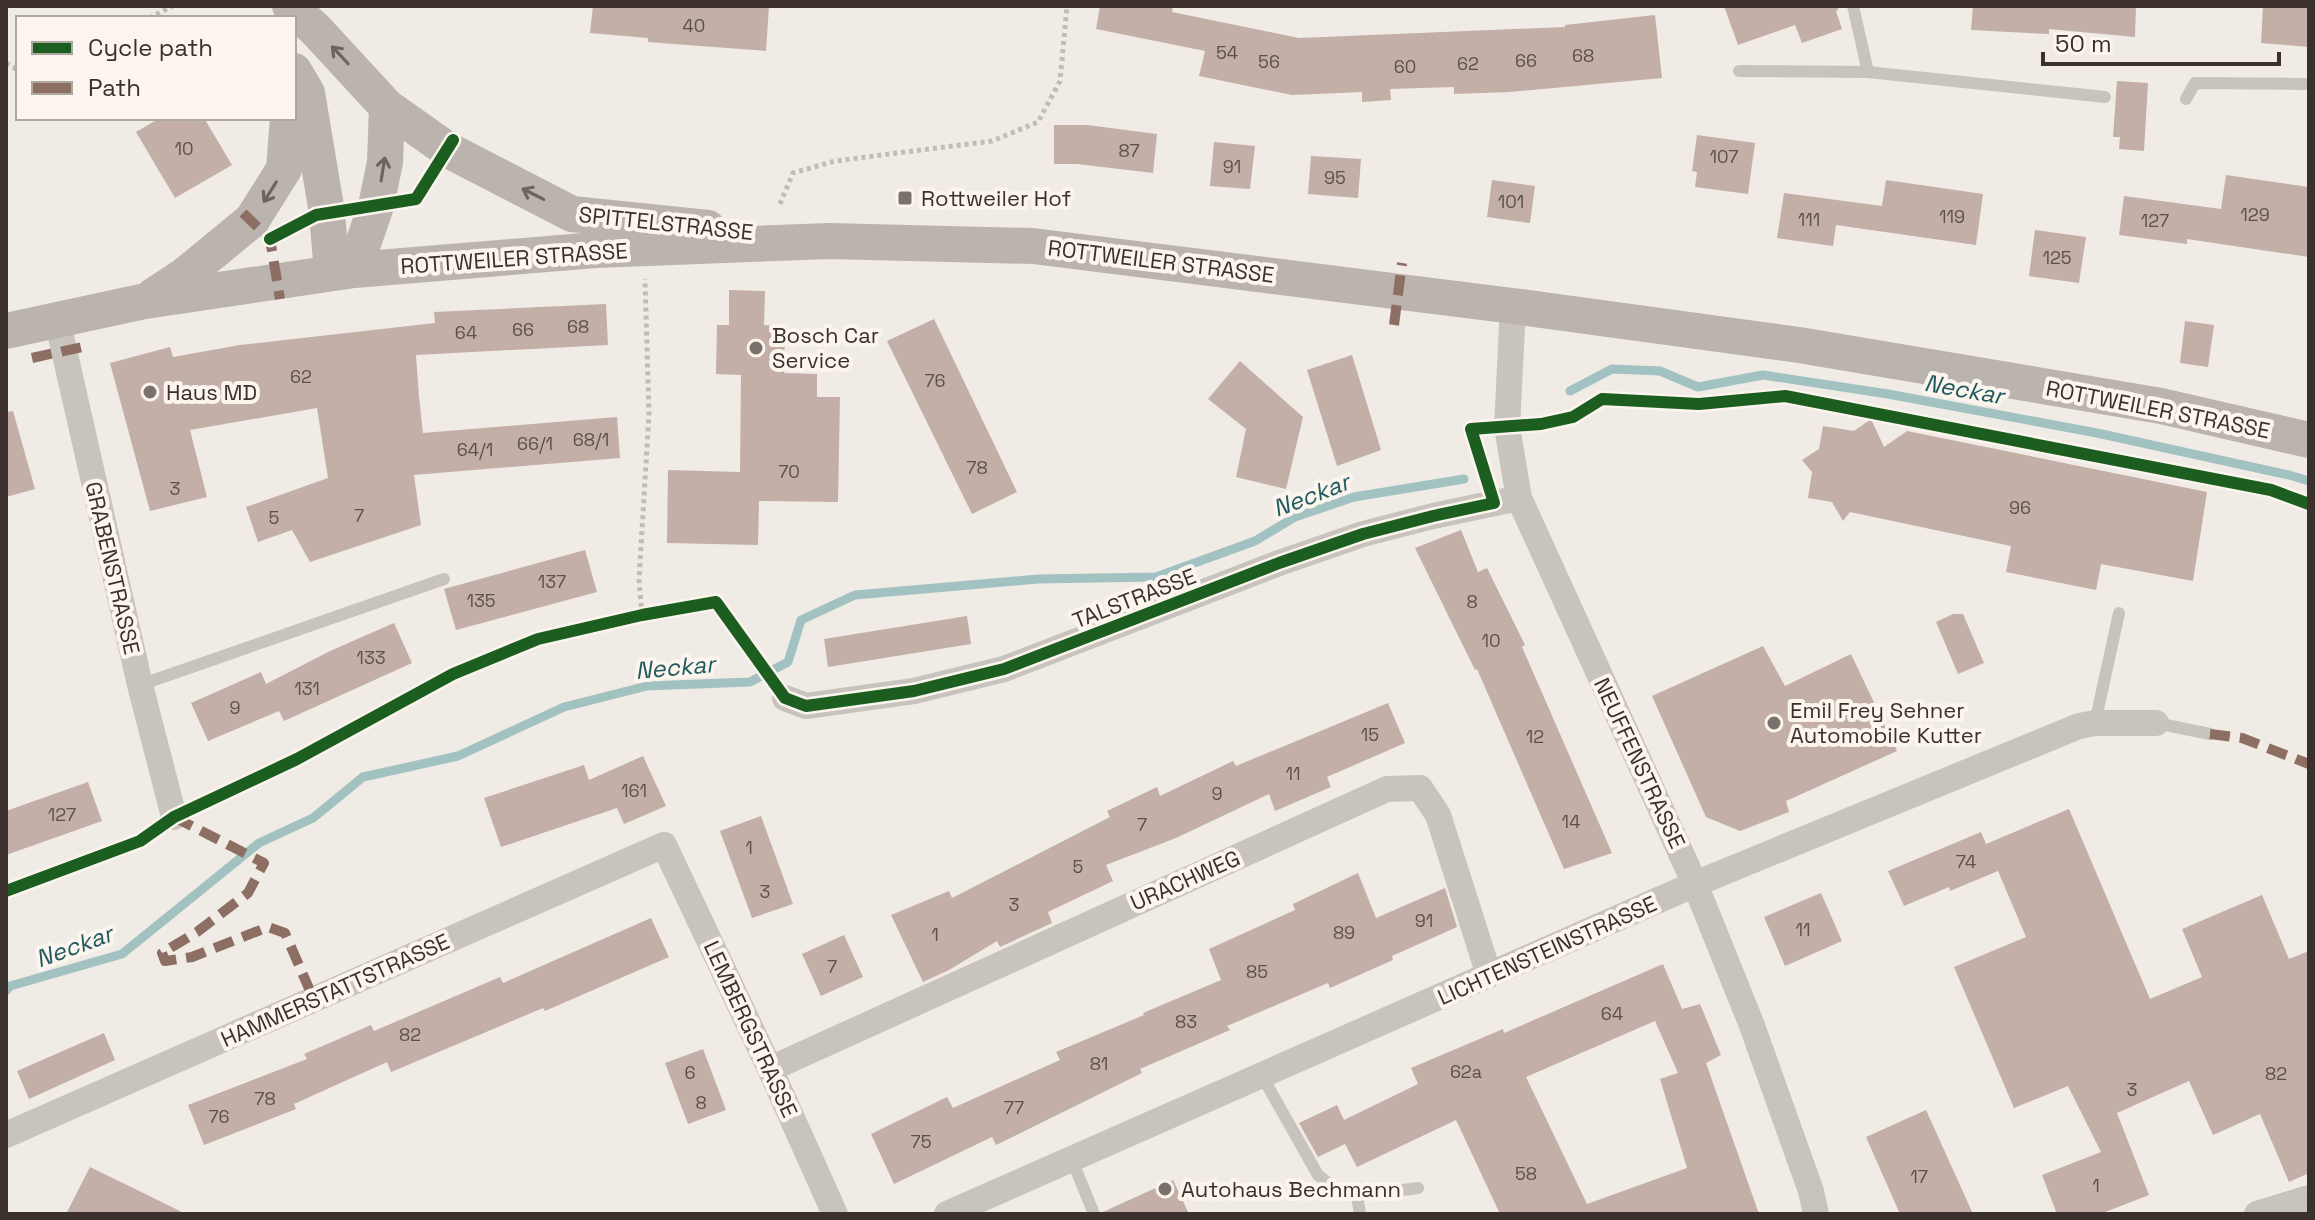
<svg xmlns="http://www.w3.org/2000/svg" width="2315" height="1220" viewBox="0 0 2315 1220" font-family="'Space Grotesk',sans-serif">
	<rect width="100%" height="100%" fill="#f0ebe5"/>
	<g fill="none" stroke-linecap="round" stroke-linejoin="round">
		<path stroke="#a1c2c1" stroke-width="9" d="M1570 391 1612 369 1660 371 1698 387 1763 375 1888 394 2097 433 2289 475 2309 481
			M6 991 10 986 122 954 259 843 313 818 363 777 458 756 564 707 647 686 750 682 788 662 801 620 855 595 1038 579 1156 577 1255 541 1295 517 1354 497 1464 479"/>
	</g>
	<path fill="#c3afa7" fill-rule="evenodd" d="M593 6H769L766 51 648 42V38L590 33Z
		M1100 6H1173L1172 12 1299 38 1565 27V25L1655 15 1662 78 1510 92 1454 94V87L1390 89 1391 100 1362 102V92L1292 95 1199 76 1205 51 1096 29Z
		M1724 6H1838V10L1836 11 1842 29 1802 43 1795 25 1738 45Z
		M1973 6H2136L2135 37 2049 29V34L1971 30Z
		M2263 6H2309V47L2261 43Z
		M2117 81 2148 83 2144 151 2119 149 2120 137H2113Z
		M160 118H204L232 165 175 198 136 132Z
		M1054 125H1087L1157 134 1153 173 1077 164H1054Z
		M1697 135 1755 143 1748 194 1695 187 1697 172 1692 171Z
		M1214 142 1255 146 1250 189 1210 186Z
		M1311 156 1361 159 1358 198 1308 194Z
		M2226 175 2309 187V257L2187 239V244L2119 235 2124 196 2221 209Z
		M1492 180 1535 186 1530 223 1487 217Z
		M1886 180 1983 194 1976 245 1836 225 1833 246 1777 238 1784 193 1882 206Z
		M2035 230 2086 237 2079 283 2029 276Z
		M729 290 765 291 764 325 785 326 784 373 817 374V397H840L838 502 759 501 758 545 667 543 668 470 740 472 741 375 716 374 717 325H729Z
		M606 304 608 345 416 355 419 397 423 433 617 417 620 458 414 475 421 525 310 562 292 530 258 542 246 507 328 478 317 408 190 430 207 497 150 511 110 363 170 347 173 357 240 345 435 323 434 312Z
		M934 319 1017 492 972 514 887 341Z
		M2185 321 2214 325 2208 367 2180 363Z
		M1352 355 1381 450 1337 466 1307 370Z
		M1240 361 1303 417 1286 489 1236 477 1246 429 1208 399Z
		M13 411 35 489 6 497V412Z
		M1871 419 1884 447 1907 431 2207 492 2193 581 2101 564 2096 590 2006 572 2011 546 1850 512 1843 521 1832 502 1808 498 1812 472 1802 460 1819 449 1823 426 1854 431Z
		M1461 530 1478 572 1487 568 1525 645 1522 647 1612 853 1564 869 1477 669 1475 670 1415 548Z
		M585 550 597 592 456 630 444 589Z
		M1953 614H1963L1984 663 1958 674 1936 622Z
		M967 616 971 644 828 667 824 639Z
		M394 623 412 663 284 721 279 711 208 741 191 703 261 672 266 684 330 651Z
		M1763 646 1785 686 1851 654 1897 751 1786 801 1789 812 1740 831 1706 817 1652 696Z
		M1388 703 1405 743 1327 777 1331 787 1275 811 1269 794 1176 838 1106 865 1113 881 1048 912 1052 923 1000 947 997 941 949 970 923 982 891 915 949 891 952 898 1110 817 1107 811 1157 787 1160 796 1233 761 1236 766Z
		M643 756 666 806 624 824 617 808 501 847 484 798 584 765 589 780Z
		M88 782 102 821 6 855V811Z
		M2069 809 2150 999 2202 977 2182 929 2262 895 2289 959 2309 951V1173L2289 1182 2260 1114 2213 1135 2189 1081 2117 1113 2149 1195 2100 1214H2057L2042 1175 2101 1152 2068 1086 2014 1108 1954 967 2026 937 1998 871 1950 891 1949 887 1904 906 1888 871 1981 832 1986 844Z
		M761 816 793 904 752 918 720 831Z
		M1358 873 1376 918 1445 888 1457 927 1392 956 1393 960 1330 988 1328 983 1227 1026 1230 1030 1140 1069 1142 1073 996 1145 992 1137 894 1184 871 1134 947 1097 953 1108 1060 1060 1056 1052 1144 1015 1143 1013 1221 980 1209 949 1295 910 1293 904Z
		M1821 893 1842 941 1785 966 1764 917Z
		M651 918 669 957 545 1011 543 1008 391 1072 387 1062 294 1104 296 1109 204 1145 188 1105 307 1059 304 1054 371 1025 374 1031 500 977 503 983Z
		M844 935 863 977 821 996 802 954Z
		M1663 964 1682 1009 1700 1004 1721 1055 1706 1063 1759 1214H1500L1456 1120 1357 1167 1345 1144 1318 1157 1299 1123 1337 1105 1344 1120 1418 1084 1411 1068 1503 1029 1504 1033ZM1655 1021 1678 1073 1660 1079 1687 1168 1587 1204 1526 1077Z
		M104 1033 115 1060 29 1099 17 1071Z
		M703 1049 726 1110 688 1124 665 1063Z
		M1926 1110 1973 1214H1900L1866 1137Z
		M90 1167 131 1187 186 1214H66Z
		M1173 1180 1189 1214H1103V1212Z"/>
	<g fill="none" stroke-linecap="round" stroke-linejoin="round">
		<path stroke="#c2bbb6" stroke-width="5" stroke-dasharray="4 4" stroke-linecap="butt" d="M149 18 173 6
			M6 63 18 70
			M780 204 793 173 835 161 992 141 1038 122 1060 81 1067 6
			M642 615 639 580 649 414 645 279"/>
		<path stroke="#c9c3be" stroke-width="12" d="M1853 6 1868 72
			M1739 71 1868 72 2105 97
			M2186 99 2195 83 2309 84
			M140 685 444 579
			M2095 723 2119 613
			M2156 723 2210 734
			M1262 1076 1318 1175 1333 1187 1357 1196 1418 1188
			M1072 1160 1094 1214
			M1357 1196 1360 1214"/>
		<path stroke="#c9c3be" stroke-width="26" d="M1513 306 1507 427 1519 498 1695 884 1751 1023 1811 1191 1816 1214
			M57 319 140 685 174 817
			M785 698 806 706 914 691 1004 669 1279 563 1363 534 1433 516 1519 498
			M770 1069 1387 789 1420 788 1438 815 1489 975
			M6 1135 664 845 770 1069 835 1214
			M947 1214 1695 884 2079 726 2095 723H2156
			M2257 1214 2309 1198"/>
		<path stroke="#bab3ae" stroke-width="36" d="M290 6 316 30 387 107 448 150 572 214 708 228
			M294 71 307 93 327 213 332 273
			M354 270 376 206 385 162 387 107
			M153 296 185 275 252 220 284 169 288 118
			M6 331 145 301 354 270 596 250 829 241 1033 246 1513 306 1799 345 2161 406 2309 440"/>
		<path stroke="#8d6e63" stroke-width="10" stroke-dasharray="20 10" stroke-linecap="butt" d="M243 213 270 239 280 299
			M1394 325 1402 263
			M32 358 87 346
			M2210 734 2242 738 2309 764
			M174 817 264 863 248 893 197 932 162 953 165 961 192 957 268 927 285 933 314 1000"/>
		<defs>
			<path id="cycleway" d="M270 239 316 215 416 199 453 140
				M6 891 140 841 174 817 297 759 453 674 538 639 642 615 716 602 785 698 806 706 914 691 1004 669 1279 563 1363 534 1433 516 1494 503 1471 429 1541 424 1573 417 1602 399 1699 404 1785 396 2271 490 2309 504"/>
		</defs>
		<use href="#cycleway" stroke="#fbf5ee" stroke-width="17"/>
		<use href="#cycleway" stroke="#1b5e20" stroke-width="12"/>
	</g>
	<defs><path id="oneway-shaft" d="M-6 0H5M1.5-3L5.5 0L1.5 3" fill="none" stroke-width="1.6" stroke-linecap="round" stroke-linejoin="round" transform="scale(2)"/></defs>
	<g stroke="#6e645f">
		<use href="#oneway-shaft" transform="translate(340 55) rotate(-133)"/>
		<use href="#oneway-shaft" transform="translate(383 169) rotate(-81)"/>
		<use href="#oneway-shaft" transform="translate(270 192) rotate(122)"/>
		<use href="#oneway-shaft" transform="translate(533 194) rotate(-153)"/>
	</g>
	<g fill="#7a716c" stroke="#fbf5ee" stroke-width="3">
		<rect x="897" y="190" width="16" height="16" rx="4"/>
		<circle cx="756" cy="348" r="8"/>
		<circle cx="150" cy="392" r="8"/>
		<circle cx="1774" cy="723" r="8"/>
		<circle cx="1165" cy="1189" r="8"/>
	</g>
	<g text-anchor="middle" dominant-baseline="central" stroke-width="8" stroke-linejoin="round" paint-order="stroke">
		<g font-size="18" fill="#5d504a">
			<text x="694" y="25">40</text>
			<text x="1227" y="52">54</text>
			<text x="1583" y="55">68</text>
			<text x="1526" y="60">66</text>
			<text x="1269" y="61">56</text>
			<text x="1468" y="63">62</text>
			<text x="1405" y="66">60</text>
			<text x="184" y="148">10</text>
			<text x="1129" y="150">87</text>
			<text x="1724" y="156">107</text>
			<text x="1232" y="166">91</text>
			<text x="1335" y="177">95</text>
			<text x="1511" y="201">101</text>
			<text x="2255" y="214">129</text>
			<text x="1952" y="216">119</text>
			<text x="1809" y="219">111</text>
			<text x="2155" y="220">127</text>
			<text x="2057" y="257">125</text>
			<text x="578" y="326">68</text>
			<text x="523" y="329">66</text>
			<text x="466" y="332">64</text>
			<text x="301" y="376">62</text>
			<text x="935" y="380">76</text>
			<text x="591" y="439">68/1</text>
			<text x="535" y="443">66/1</text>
			<text x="475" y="449">64/1</text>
			<text x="977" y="467">78</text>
			<text x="789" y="471">70</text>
			<text x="175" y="488">3</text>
			<text x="2020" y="507">96</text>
			<text x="359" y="515">7</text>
			<text x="274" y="517">5</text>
			<text x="552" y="581">137</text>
			<text x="481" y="600">135</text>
			<text x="1472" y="601">8</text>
			<text x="1491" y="640">10</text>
			<text x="371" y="657">133</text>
			<text x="307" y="688">131</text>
			<text x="235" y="707">9</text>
			<text x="1370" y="734">15</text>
			<text x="1535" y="736">12</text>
			<text x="1293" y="773">11</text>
			<text x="634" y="790">161</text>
			<text x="1217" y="793">9</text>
			<text x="62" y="814">127</text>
			<text x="1571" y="821">14</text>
			<text x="1142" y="824">7</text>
			<text x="749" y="847">1</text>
			<text x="1966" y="861">74</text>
			<text x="1078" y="866">5</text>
			<text x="765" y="891">3</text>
			<text x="1014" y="904">3</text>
			<text x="1424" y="920">91</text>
			<text x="1803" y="929">11</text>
			<text x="1344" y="932">89</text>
			<text x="935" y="934">1</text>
			<text x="832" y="966">7</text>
			<text x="1257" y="971">85</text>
			<text x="1612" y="1013">64</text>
			<text x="1186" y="1021">83</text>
			<text x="410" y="1034">82</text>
			<text x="1099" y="1063">81</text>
			<text x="1466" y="1071">62a</text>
			<text x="690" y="1072">6</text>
			<text x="2276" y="1073">82</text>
			<text x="2132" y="1089">3</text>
			<text x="265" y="1098">78</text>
			<text x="701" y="1102">8</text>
			<text x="1014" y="1107">77</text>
			<text x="219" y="1116">76</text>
			<text x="921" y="1141">75</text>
			<text x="1526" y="1173">58</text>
			<text x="1919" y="1176">17</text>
			<text x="2096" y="1185">1</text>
		</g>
		<g font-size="22" fill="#3b302b" stroke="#fbf5ee" text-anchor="start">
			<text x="921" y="198">Rottweiler Hof</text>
			<text x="772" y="335">Bosch Car<tspan x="772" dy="25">Service</tspan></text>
			<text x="166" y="392">Haus MD</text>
			<text x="1790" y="710">Emil Frey Sehner<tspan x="1790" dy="25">Automobile Kutter</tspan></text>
			<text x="1181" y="1189">Autohaus Bechmann</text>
		</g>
		<g font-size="22" fill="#3b302b" stroke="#fbf5ee">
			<text transform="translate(666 223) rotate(6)">SPITTELSTRASSE</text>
			<text transform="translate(514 258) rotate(-4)">ROTTWEILER STRASSE</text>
			<text transform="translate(1161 261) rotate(7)">ROTTWEILER STRASSE</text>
			<text transform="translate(2158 409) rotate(11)">ROTTWEILER STRASSE</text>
			<text transform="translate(113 568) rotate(77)">GRABENSTRASSE</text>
			<text transform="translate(1134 598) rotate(-21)">TALSTRASSE</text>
			<text transform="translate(1640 763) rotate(65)">NEUFFENSTRASSE</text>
			<text transform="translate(1185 880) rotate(-24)">URACHWEG</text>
			<text transform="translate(1547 950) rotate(-24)">LICHTENSTEINSTRASSE</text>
			<text transform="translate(335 990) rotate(-24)">HAMMERSTATTSTRASSE</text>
			<text transform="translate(751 1029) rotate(65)">LEMBERGSTRASSE</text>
		</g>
		<g font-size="24" font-style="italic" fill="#1f5a5e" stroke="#fbf5ee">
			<text transform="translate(1964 389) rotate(10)">Neckar</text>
			<text transform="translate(1311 495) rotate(-21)">Neckar</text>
			<text transform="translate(675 667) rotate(-5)">Neckar</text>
			<text transform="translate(74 946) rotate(-20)">Neckar</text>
		</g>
	</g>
	<rect width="2315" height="1220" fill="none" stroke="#3b302b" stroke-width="16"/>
	<rect x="16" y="16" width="280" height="104" fill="#fbf5ee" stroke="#aea6a0" stroke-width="2"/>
	<rect x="32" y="42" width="40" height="12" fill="#1b5e20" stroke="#aea6a0" stroke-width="2"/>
	<text x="88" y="56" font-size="24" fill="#3b302b">Cycle path</text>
	<rect x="32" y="82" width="40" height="12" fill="#8d6e63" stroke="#aea6a0" stroke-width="2"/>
	<text x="88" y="96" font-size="24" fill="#3b302b">Path</text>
	<path d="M2043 52v12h236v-12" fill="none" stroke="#3b302b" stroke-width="4"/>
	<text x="2055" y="52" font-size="24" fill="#3b302b" stroke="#fbf5ee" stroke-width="6" paint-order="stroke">50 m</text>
</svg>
